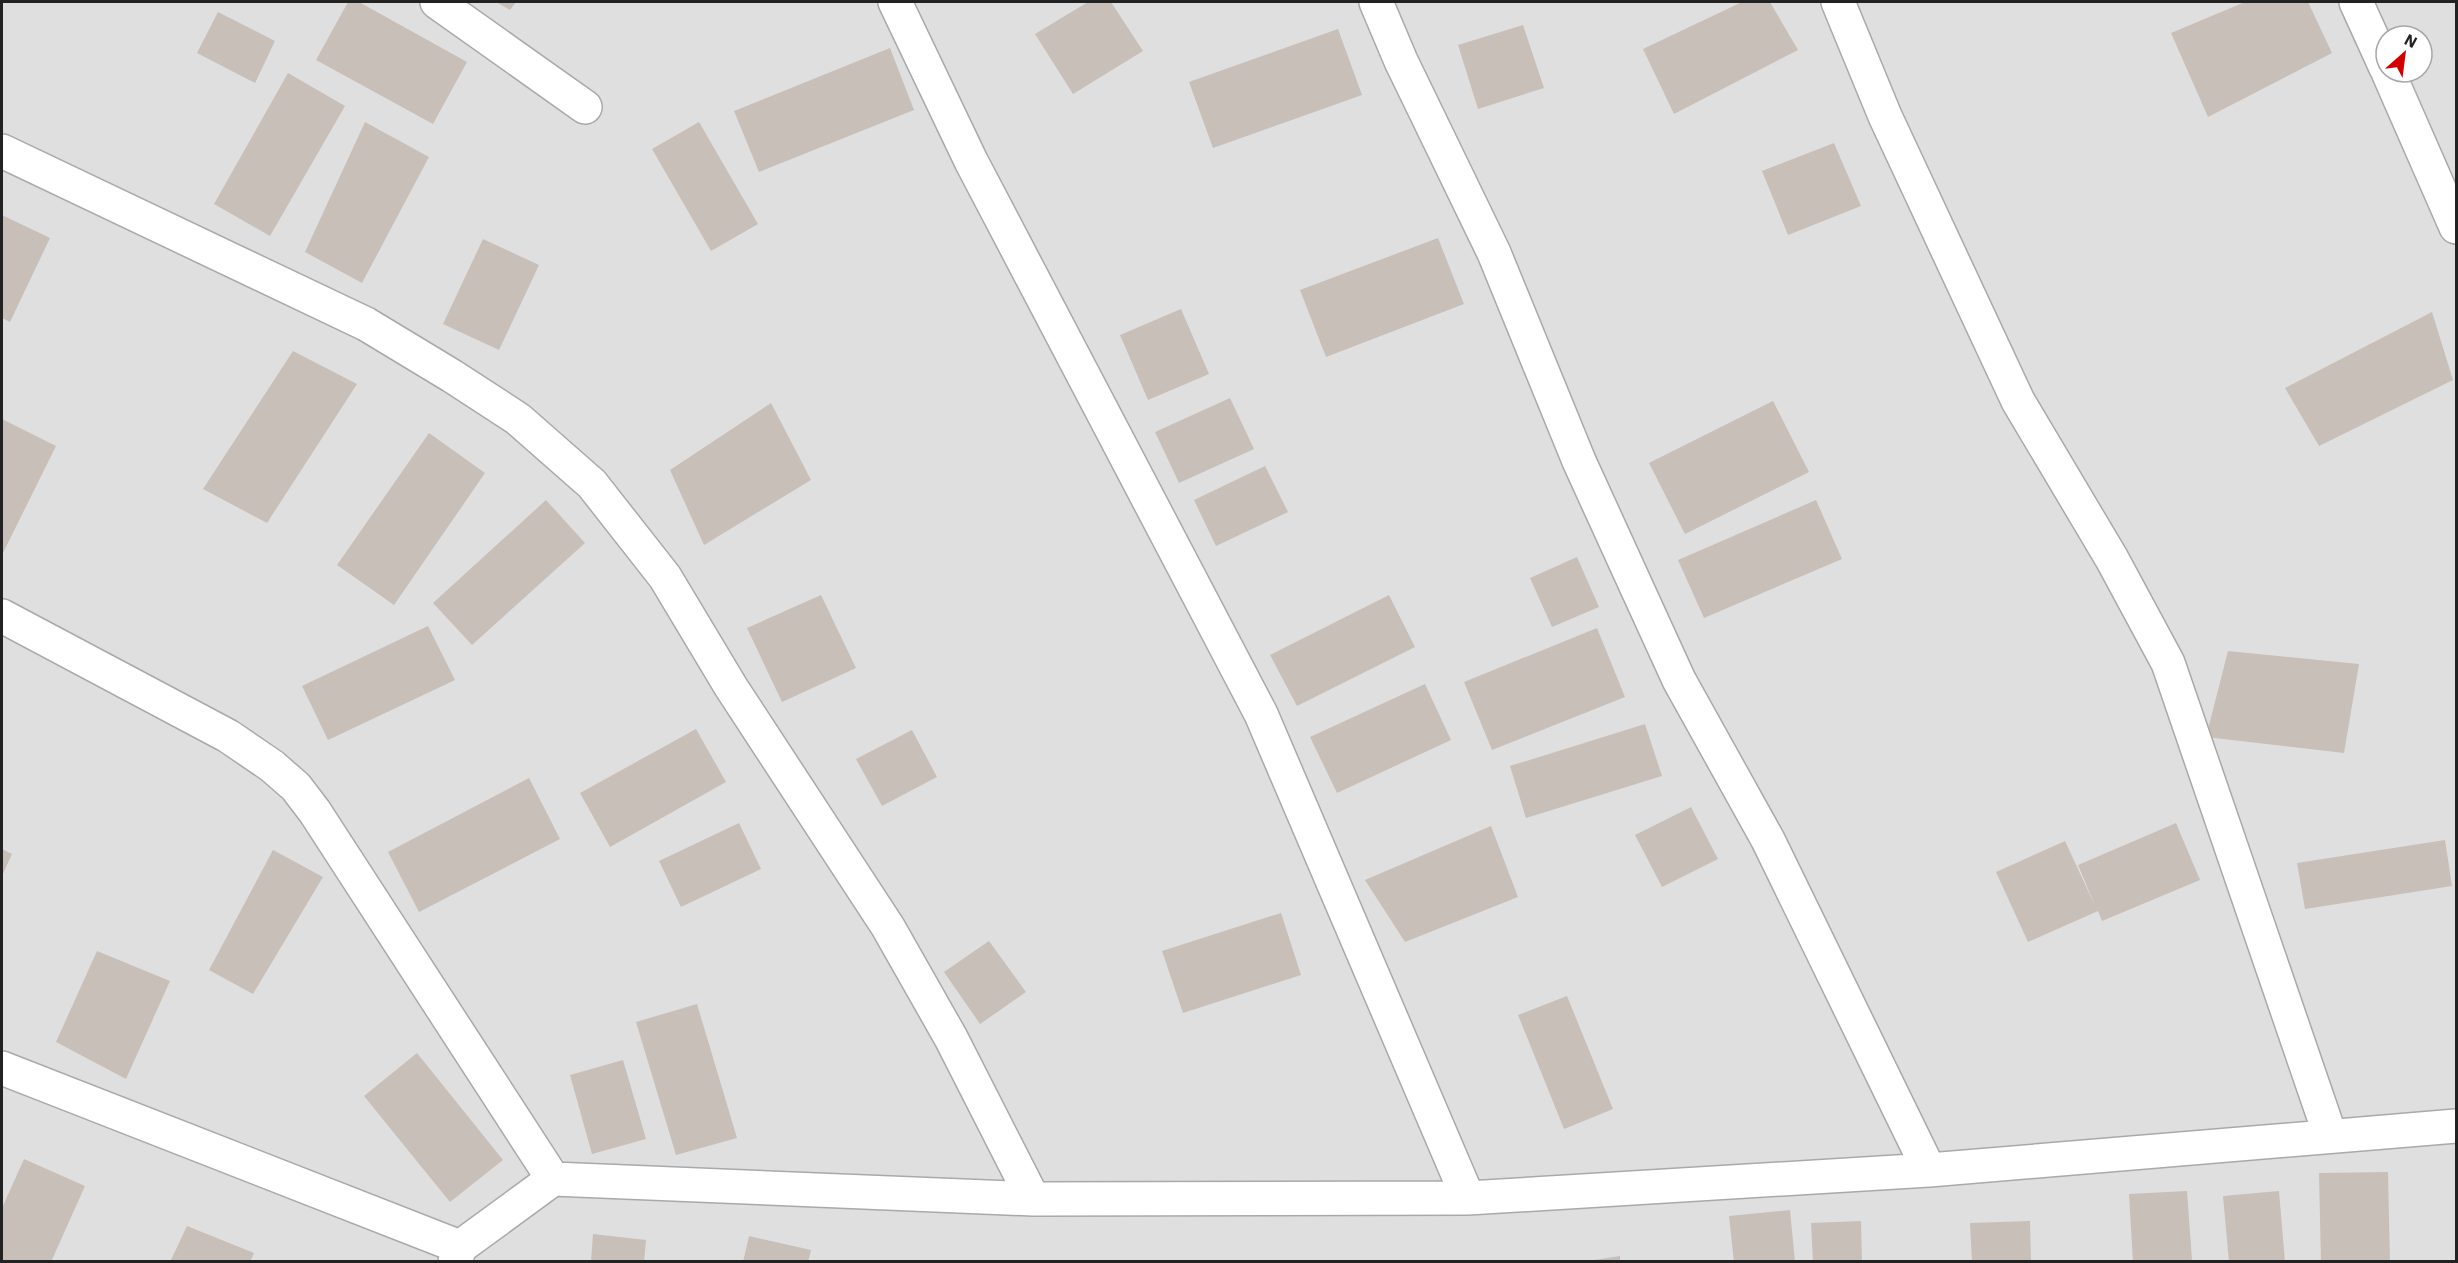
<svg xmlns="http://www.w3.org/2000/svg" width="2458" height="1263" viewBox="0 0 2458 1263" font-family="'IBM Plex Sans',sans-serif">
	<rect width="100%" height="100%" fill="#f2efe9"/>
	<path fill="#e0dfdf" fill-rule="evenodd" d="M2 2H2456V1261H2ZM2386 36H2422V72H2386Z"/>
	<path fill="#c7bfb8" d="M348 2H359L467 62 433 124 316 60Z
		M496 2H516L510 10Z
		M1088 2H1111L1143 51 1073 94 1035 34Z
		M1742 2H1770L1798 50 1674 114 1643 49Z
		M2245 2H2308L2332 53 2208 117 2171 33Z
		M218 12 275 41 255 83 197 53Z
		M1523 25 1544 88 1478 109 1458 45Z
		M1338 29 1362 95 1213 148 1189 82Z
		M890 48 914 110 759 172 734 111Z
		M288 73 345 106 270 236 214 204Z
		M365 122 429 157 362 283 305 252Z
		M699 122 758 224 711 251 652 149Z
		M1834 143 1861 206 1788 235 1762 171Z
		M2 215 50 238 10 322 2 318Z
		M1438 238 1464 304 1326 357 1300 290Z
		M483 239 539 265 499 350 443 324Z
		M1181 309 1209 374 1148 400 1120 335Z
		M2432 312 2453 380 2319 446 2285 388Z
		M293 351 357 384 267 523 203 489Z
		M1230 398 1254 449 1179 483 1155 432Z
		M1773 401 1809 472 1685 534 1649 463Z
		M771 403 811 480 704 545 670 470Z
		M2 419 56 446 2 555Z
		M429 433 485 473 394 605 337 565Z
		M1265 466 1288 512 1216 546 1194 500Z
		M546 500 585 543 472 645 433 603Z
		M1816 500 1842 559 1704 618 1678 560Z
		M1577 557 1599 607 1552 627 1530 578Z
		M821 595 856 668 782 702 747 628Z
		M1389 595 1415 647 1297 706 1270 655Z
		M428 626 455 680 328 740 302 686Z
		M1597 628 1625 697 1492 750 1464 682Z
		M2228 651 2359 664 2344 753 2206 737Z
		M1425 684 1451 740 1337 793 1310 737Z
		M1645 724 1662 776 1526 818 1510 766Z
		M696 729 726 782 610 847 580 793Z
		M912 730 937 777 882 806 856 759Z
		M529 778 560 839 419 912 388 852Z
		M1691 807 1718 859 1662 887 1635 835Z
		M739 823 761 869 681 907 659 861Z
		M2176 823 2200 880 2102 921 2098 911 2028 942 1996 872 2065 841 2096 908 2078 865Z
		M1491 826 1518 897 1405 942 1365 880Z
		M2445 840 2452 886 2305 909 2297 863Z
		M2 849 12 854 2 876Z
		M273 850 323 877 253 994 209 970Z
		M1281 913 1301 975 1183 1013 1162 951Z
		M989 941 1026 992 980 1024 944 972Z
		M97 951 170 981 126 1079 56 1042Z
		M1567 996 1613 1109 1564 1129 1518 1015Z
		M697 1004 737 1138 676 1155 636 1022Z
		M417 1053 503 1160 450 1202 364 1096Z
		M623 1060 646 1139 592 1154 570 1075Z
		M24 1159 85 1186 51 1262H2V1208Z
		M2388 1172 2390 1262H2321L2319 1173Z
		M2187 1191 2192 1260 2133 1262 2129 1194Z
		M2279 1191 2285 1262H2229L2223 1196Z
		M1790 1210 1795 1262H1734L1729 1216Z
		M1861 1221 1862 1262H1813L1811 1223Z
		M2030 1221 2031 1262H1972L1970 1223Z
		M187 1226 254 1253 250 1262H170Z
		M593 1234 646 1240 644 1262H591Z
		M749 1236 811 1250 808 1262H743Z
		M1620 1256V1262H1594V1260Z"/>
	<g fill="none" stroke-linecap="round" stroke-linejoin="round">
		<defs>
			<path id="street" d="M437 2 585 107
				M895 2 971 161 1261 714 1468 1198
				M1376 2 1401 61 1494 253 1579 461 1679 680 1768 840 1929 1170
				M1838 2 1885 116 2018 401 2112 559 2168 663 2330 1135
				M2356 2 2386 68
				M2388 72 2456 227
				M2 151 366 324 452 376 518 419 592 484 665 577 731 687 888 927 951 1038 1033 1199
				M2 616 228 736 272 766 296 787 315 812 553 1179 1033 1199 1468 1198 1929 1170 2456 1126
				M2 1068 460 1247
				M455 1262 460 1247 553 1179"/>
		</defs>
		<use href="#street" stroke="#a9a9a9" stroke-width="36"/>
		<use href="#street" stroke="#fff" stroke-width="33"/>
	</g>
	<rect width="2458" height="1263" fill="none" stroke="#222222" stroke-width="6"/>
	<g transform="translate(2404 54) rotate(28)"><circle r="28" fill="#ffffff" stroke="#a7a7a7" stroke-width="1.5"/>
	<path d="M0-4.5L10 22L0 15L-10 22Z" fill="#d40000"/>
	<text y="-9" font-size="16" font-weight="bold" text-anchor="middle" fill="#222222">N</text>
	</g>
</svg>
